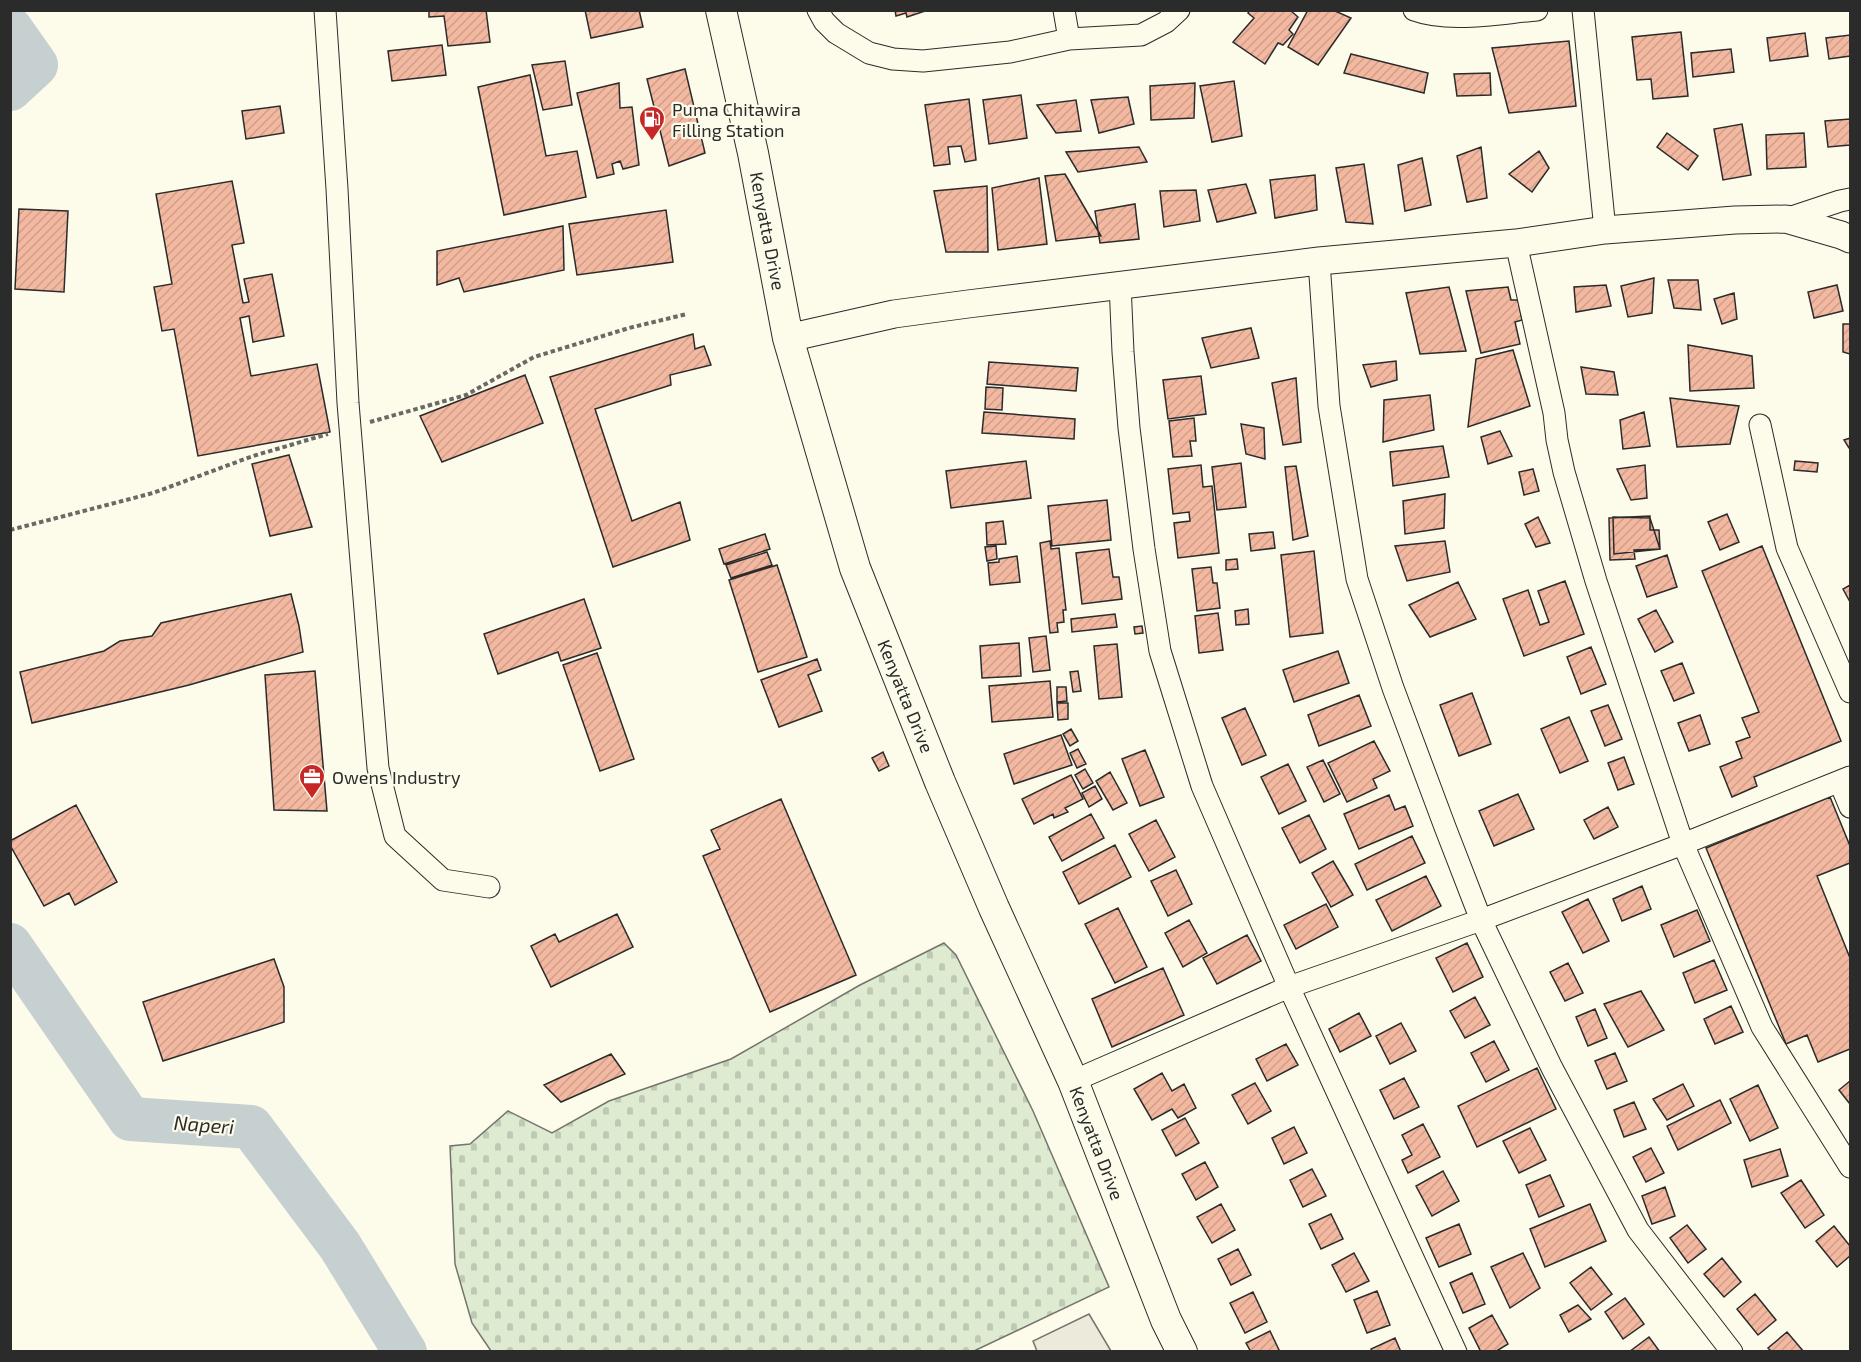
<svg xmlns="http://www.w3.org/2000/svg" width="1861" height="1362" viewBox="0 0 1861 1362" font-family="'Exo 2',sans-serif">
	<defs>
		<pattern id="cemetery-stones" width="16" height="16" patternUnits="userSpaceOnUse" patternTransform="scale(1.5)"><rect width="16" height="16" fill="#deebd1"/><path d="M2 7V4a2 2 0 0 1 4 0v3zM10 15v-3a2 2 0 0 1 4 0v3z" fill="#bfcab4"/></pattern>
		<pattern id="building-hatch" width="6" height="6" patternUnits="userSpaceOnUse" patternTransform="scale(1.5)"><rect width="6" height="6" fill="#f2b8a0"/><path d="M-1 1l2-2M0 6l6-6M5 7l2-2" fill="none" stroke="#d09e8a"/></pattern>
	</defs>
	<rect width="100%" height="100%" fill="#fdfbea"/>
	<path fill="url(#cemetery-stones)" stroke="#74746e" stroke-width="1.5" d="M944 943 956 955 1033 1111 1109 1287 974 1351H491L472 1323 455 1264 450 1146 470 1144 508 1111 552 1133 609 1101 731 1059 860 985Z"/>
	<path fill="#eceadb" stroke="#74746e" stroke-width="1.5" d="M1089 1314 1111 1351H1037L1033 1341Z"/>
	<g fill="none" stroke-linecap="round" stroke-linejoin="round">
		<path stroke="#c7d0d0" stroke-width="44" d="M10 28 36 65 10 89
			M10 945 130 1119 251 1127 340 1246 405 1352"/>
	</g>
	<path fill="url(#building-hatch)" stroke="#2b2b2b" stroke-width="1.5" d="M429 10H486L490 42 448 46 444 16 429 17Z
		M585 10H639L643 27 591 38Z
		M895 10H928L907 17 906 13 896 16Z
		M1250 10H1290L1298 17 1289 30 1293 34 1283 45 1278 43 1265 64 1233 42 1254 18 1248 13Z
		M1308 10H1333L1351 18 1318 65 1288 47Z
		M1681 32 1688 96 1653 99 1651 79 1637 80 1632 37Z
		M1805 33 1808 56 1770 61 1767 38Z
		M1850 35V56L1829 59 1826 38Z
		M1569 41 1576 106 1509 113 1492 48Z
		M442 45 446 75 392 81 388 51Z
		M1731 49 1734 72 1693 77 1691 53Z
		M1351 54 1428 73 1424 93 1344 73Z
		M565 61 572 105 543 110 532 65Z
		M685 69 705 153 669 166 647 79Z
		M1490 73 1491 95 1457 96 1454 74Z
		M530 75 546 156 577 151 586 197 504 215 478 87Z
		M1234 81 1242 136 1212 142 1200 86Z
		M619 83 620 108 632 107 639 165 623 169 620 161 612 164 614 174 597 178 577 93Z
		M1195 83 1194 118 1151 120 1150 86Z
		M1021 95 1027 138 989 144 983 100Z
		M1128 97 1134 124 1099 133 1091 100Z
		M969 99 976 160 965 162 961 146 948 147 950 164 934 166 925 105Z
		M1076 100 1081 131 1056 133 1037 105Z
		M280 106 284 133 246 139 242 111Z
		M1850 119V145L1828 147 1825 121Z
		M1742 124 1751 175 1723 180 1714 129Z
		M1667 133 1698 156 1688 170 1657 147Z
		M1804 133 1806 167 1767 169 1766 135Z
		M1139 147 1147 162 1078 172 1066 152Z
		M1481 147 1487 198 1467 202 1457 156Z
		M1539 151 1549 168 1532 192 1509 174Z
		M1422 158 1431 205 1405 211 1398 165Z
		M1364 164 1373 224 1346 222 1336 168Z
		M1065 174 1101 236 1056 241 1045 176Z
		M1315 175 1317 210 1275 218 1270 180Z
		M1039 178 1047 244 998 250 992 188Z
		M232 181 244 243 232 245 243 303 249 302 244 279 272 274 284 336 253 342 249 316 240 318 251 376 317 364 330 432 198 456 174 329 162 331 154 287 172 284 156 194Z
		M1246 184 1256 213 1217 222 1208 190Z
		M987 186 988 252H946L934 191Z
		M1196 190 1200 221 1164 227 1160 191Z
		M1135 204 1139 239 1100 243 1095 211Z
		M19 209 68 211 64 292 15 289Z
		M666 210 673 262 577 275 569 224Z
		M563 226 564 270 464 292 459 278 437 285V251Z
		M1654 278 1652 313 1628 317 1621 286Z
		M1668 280H1698L1701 310 1674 308Z
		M1606 285 1611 306 1576 312 1574 287Z
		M1837 285 1843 311 1814 318 1808 292Z
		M1449 287 1466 351 1420 354 1406 293Z
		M1508 287 1511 300H1518L1522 320 1515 322 1520 344 1481 353 1466 291Z
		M1734 293 1737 319 1722 324 1714 299Z
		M1843 324H1850V354L1843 352Z
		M1251 328 1259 358 1211 368 1202 338Z
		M693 334 695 349 704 346 711 365 670 375 671 385 595 409 632 521 680 502 690 540 613 567 550 377Z
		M1688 345 1752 356 1754 388 1690 391Z
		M1513 350 1530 406 1468 427 1476 359Z
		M1396 361 1397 380 1371 387 1363 365Z
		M989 362 1078 368 1076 391 987 384Z
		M1581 367 1614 372 1618 395 1586 394Z
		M525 375 543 423 442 462 420 416Z
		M1201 376 1206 414 1168 419 1163 380Z
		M1296 378 1301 442 1283 445 1272 383Z
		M986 387 1003 388 1002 410 985 409Z
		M1430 395 1434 430 1383 442 1384 400Z
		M1670 398 1739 406 1730 444 1677 447Z
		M984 412 1075 419 1074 439 982 433Z
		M1644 412 1650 446 1623 449 1620 420Z
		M1194 418 1196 441H1190L1192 456 1173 457 1169 421Z
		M1241 424 1264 428 1265 459 1246 454Z
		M1500 431 1512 456 1488 464 1481 437Z
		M1850 438V448H1849L1844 440Z
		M1443 446 1449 477 1393 486 1390 452Z
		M289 455 312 527 270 536 252 464Z
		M1026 461 1031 498 951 508 946 471Z
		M1795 461 1818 463 1817 472 1794 470Z
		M1241 463 1246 507 1217 510 1212 467Z
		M1201 465 1203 487 1212 486 1219 553 1178 558 1174 523 1190 521 1189 512 1173 514 1168 469Z
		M1645 465 1647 498 1631 500 1617 469Z
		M1296 466 1308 536 1293 540 1285 467Z
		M1533 469 1539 491 1524 495 1519 472Z
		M1445 494 1444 528 1405 534 1403 501Z
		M1107 500 1111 540 1052 546 1048 506Z
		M1727 514 1739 542 1720 550 1708 522Z
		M1650 516V530H1659L1660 549 1634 550 1635 559 1610 560 1609 518Z
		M1538 517 1550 543 1536 547 1525 524Z
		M1613 517 1650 518 1660 549 1614 554Z
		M1003 521 1006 544 987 545 986 523Z
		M1273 532 1275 548 1251 551 1249 534Z
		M765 534 770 549 724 564 719 549Z
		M1050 541 1051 549 1059 548 1066 610H1063L1064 622 1057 623 1058 632 1050 633 1040 543Z
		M1445 541 1450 572 1407 581 1395 546Z
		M996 546 997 559 987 561 985 547Z
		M1762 546 1841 741 1754 777 1757 786 1732 797 1720 767 1742 758 1736 742 1750 737 1742 718 1759 712 1702 571Z
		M1109 549 1113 577H1119L1122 599 1082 604 1076 553Z
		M1314 551 1323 633 1290 637 1281 555Z
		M767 552 772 565 731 578 726 565Z
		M1667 555 1677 587 1647 597 1636 566Z
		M1017 556 1020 582 990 585 988 563 999 562V559Z
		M1237 559 1238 569 1226 570V560Z
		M777 565 807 657 758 672 729 580Z
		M1211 567 1213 583H1217L1220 608 1197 611 1192 569Z
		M1565 581 1584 634 1524 656 1503 599 1528 590 1540 625 1549 622 1538 591Z
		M1458 582 1476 619 1430 637 1409 605Z
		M1850 585V602L1843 589Z
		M291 594 299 626 303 652 189 685 32 723 20 672 104 651 120 641 152 636 161 623Z
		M584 599 601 648 561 661 558 652 498 674 484 634Z
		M1248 609 1249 624 1236 625 1235 611Z
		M1656 610 1673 642 1655 652 1638 619Z
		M1218 613 1223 650 1199 653 1195 616Z
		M1115 614 1117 627 1072 632 1071 619Z
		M1142 626 1143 633 1135 634 1134 627Z
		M1046 636 1050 670 1033 672 1029 638Z
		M1019 643 1021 676 982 678 980 646Z
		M1117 644 1122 697 1099 699 1094 646Z
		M1591 647 1606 684 1581 694 1567 657Z
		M1338 651 1349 683 1294 702 1283 670Z
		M597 653 634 759 600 771 563 665Z
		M817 659 821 670 808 675 822 711 779 727 761 680Z
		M1682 663 1694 693 1674 701 1661 671Z
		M315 671 327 811 274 810 265 675Z
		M1078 671 1081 691 1073 692 1070 672Z
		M1050 681 1053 717 992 722 989 686Z
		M1057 687H1066L1067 701 1057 702Z
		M1472 693 1491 744 1459 756 1440 705Z
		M1359 695 1371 726 1319 746 1308 715Z
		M1057 703H1068V719L1058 720Z
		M1608 705 1622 739 1605 746 1591 711Z
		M1245 708 1266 755 1242 765 1222 718Z
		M1700 715 1710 744 1689 751 1678 723Z
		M1569 717 1588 761 1560 773 1541 729Z
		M1071 729 1078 741 1070 746 1063 734Z
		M1061 735 1072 765 1014 784 1004 754Z
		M1374 741 1390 771 1373 779 1377 788 1347 802 1328 763Z
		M1078 749 1086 764 1077 768 1070 753Z
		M1145 750 1164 797 1140 806 1122 759Z
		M883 752 889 766 879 771 872 758Z
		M1624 757 1634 784 1618 790 1608 763Z
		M1323 760 1340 794 1324 802 1307 767Z
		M1288 764 1306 801 1279 814 1261 777Z
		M1085 769 1093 783 1083 789 1075 775Z
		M1110 772 1127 803 1113 810 1096 781Z
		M1071 775 1083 799 1065 808 1068 812 1054 818 1053 814 1034 824 1022 799Z
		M1095 786 1102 799 1089 807 1082 793Z
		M1518 794 1534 829 1494 846 1479 811Z
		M1389 795 1395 810 1405 806 1413 826 1359 849 1344 814Z
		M1830 797 1850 846V863L1817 876 1850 958V1049L1818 1062 1807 1035 1786 1044 1706 848Z
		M781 799 856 975 770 1012 703 856 720 849 711 830Z
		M76 805 117 882 75 905 69 893 44 906 10 845V841Z
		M1608 807 1618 827 1594 839 1584 820Z
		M1091 814 1104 838 1062 861 1049 837Z
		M1309 815 1326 849 1300 863 1282 828Z
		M1156 820 1175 857 1149 871 1129 834Z
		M1412 836 1425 863 1367 890 1355 864Z
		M1115 845 1131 877 1079 904 1063 872Z
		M1333 861 1353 895 1331 907 1312 873Z
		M1176 870 1192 904 1168 916 1151 881Z
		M1426 876 1441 906 1392 931 1376 900Z
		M1642 886 1651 909 1622 921 1613 899Z
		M1588 899 1609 941 1583 953 1562 912Z
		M1326 904 1338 927 1296 949 1284 925Z
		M1118 908 1147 967 1115 983 1085 924Z
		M1697 910 1710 941 1674 957 1661 925Z
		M617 914 633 947 551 987 531 946 555 934 559 942Z
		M1189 920 1207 953 1183 967 1165 933Z
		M1247 935 1261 961 1217 984 1203 958Z
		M1467 943 1483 977 1453 992 1436 958Z
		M274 959 284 987V1022L163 1061 143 1002Z
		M1714 960 1727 990 1695 1003 1683 973Z
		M1568 963 1583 993 1565 1001 1550 972Z
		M1163 968 1184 1015 1112 1047 1092 999Z
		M1641 991 1664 1030 1628 1047 1604 1004Z
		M1475 997 1490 1025 1465 1038 1450 1011Z
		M1731 1006 1743 1032 1715 1044 1704 1019Z
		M1595 1009 1607 1038 1588 1046 1576 1017Z
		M1359 1013 1371 1036 1340 1052 1329 1029Z
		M1401 1023 1416 1051 1390 1064 1376 1036Z
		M1494 1041 1509 1070 1486 1082 1471 1053Z
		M1286 1044 1298 1065 1267 1081 1256 1059Z
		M1615 1053 1627 1081 1607 1089 1595 1061Z
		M611 1054 625 1074 561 1102 544 1085Z
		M1537 1068 1556 1109 1477 1147 1458 1106Z
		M1162 1073 1172 1091 1184 1084 1196 1108 1178 1118 1172 1109 1152 1120 1134 1089Z
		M1404 1078 1419 1107 1394 1119 1380 1090Z
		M1850 1081V1104L1839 1090Z
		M1255 1083 1271 1111 1248 1124 1232 1095Z
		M1683 1084 1694 1106 1667 1120 1653 1099Z
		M1758 1085 1778 1128 1750 1141 1730 1099Z
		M1720 1100 1731 1123 1678 1150 1667 1126Z
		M1634 1102 1646 1129 1624 1137 1614 1110Z
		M1185 1118 1199 1143 1176 1156 1162 1130Z
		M1423 1124 1440 1157 1408 1173 1402 1160 1412 1155 1402 1135Z
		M1294 1127 1307 1153 1284 1164 1272 1138Z
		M1530 1128 1546 1160 1519 1173 1503 1141Z
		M1651 1148 1664 1173 1646 1182 1633 1157Z
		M1780 1149 1788 1176 1752 1187 1744 1160Z
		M1205 1162 1218 1187 1196 1200 1182 1174Z
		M1312 1169 1326 1196 1303 1207 1290 1180Z
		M1443 1171 1459 1201 1432 1216 1416 1186Z
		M1550 1175 1564 1206 1539 1217 1526 1185Z
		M1801 1180 1824 1215 1805 1228 1781 1193Z
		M1665 1187 1675 1216 1652 1224 1642 1196Z
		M1221 1204 1235 1230 1212 1243 1197 1217Z
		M1590 1204 1606 1241 1545 1267 1530 1229Z
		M1331 1214 1343 1239 1321 1249 1309 1224Z
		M1459 1224 1471 1254 1439 1267 1426 1238Z
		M1687 1225 1706 1249 1688 1263 1670 1238Z
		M1834 1226 1850 1246V1256L1837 1267 1816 1241Z
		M1238 1249 1251 1275 1231 1285 1218 1259Z
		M1354 1253 1369 1281 1346 1292 1332 1265Z
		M1523 1253 1540 1288 1510 1308 1491 1267Z
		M1722 1258 1741 1282 1724 1297 1704 1274Z
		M1591 1267 1612 1294 1591 1310 1570 1283Z
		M1472 1273 1485 1304 1463 1313 1450 1283Z
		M1377 1291 1390 1325 1367 1333 1354 1300Z
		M1253 1292 1267 1322 1245 1333 1230 1303Z
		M1755 1294 1776 1320 1758 1335 1737 1309Z
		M1625 1298 1644 1324 1623 1339 1605 1312Z
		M1578 1305 1591 1319 1569 1332 1560 1315Z
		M1492 1315 1508 1344 1495 1352H1481L1469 1328Z
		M1270 1331 1280 1352H1251L1246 1343Z
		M1787 1332 1804 1352H1772L1768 1348Z
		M1649 1337 1660 1352H1629Z
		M1395 1338 1401 1352H1373L1371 1349Z"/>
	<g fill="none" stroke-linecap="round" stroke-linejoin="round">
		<defs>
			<path id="minor" d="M325 10 337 189 348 403 378 768 395 836 443 880 489 887
				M818 10 824 21 836 33 869 53 893 59 923 61 1010 52 1069 39 1141 35 1166 22 1179 10
				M1064 10 1069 39
				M1414 10C1449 23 1500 13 1537 10
				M1583 10 1605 230
				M1786 219 1840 201 1850 199
				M1516 243 1554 413 1557 440 1564 472 1596 581 1683 844 1762 1027 1850 1167
				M1319 261 1329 406 1357 579 1393 688 1445 827 1481 920 1552 1068 1638 1230 1732 1352
				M1120 284 1123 352 1129 428 1144 549 1160 651 1202 786 1289 987 1456 1352
				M1760 425 1787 548 1850 692
				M1840 783 1850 807
				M1073 1081 1289 987 1481 920 1683 844 1850 777"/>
			<path id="tertiary" d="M788 338 894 314 968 304 1319 261 1516 243 1605 230 1735 220 1786 219 1841 235 1850 239"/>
			<path id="secondary" d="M721 10 753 153 788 338 855 568 940 782 994 908 1073 1081 1166 1320 1182 1352"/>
		</defs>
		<use href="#minor" stroke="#2b2b2b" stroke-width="23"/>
		<use href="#tertiary" stroke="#2b2b2b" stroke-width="29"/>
		<use href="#secondary" stroke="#2b2b2b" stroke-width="32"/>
		<path stroke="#6a6964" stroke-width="4" stroke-dasharray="4.5 3" stroke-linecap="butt" d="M370 422 466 395 534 357 629 328 687 314
			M10 530 153 493 253 456 328 434"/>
		<use href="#minor" stroke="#fdfbea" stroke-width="21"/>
		<use href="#tertiary" stroke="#fdfbea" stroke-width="27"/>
		<use href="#secondary" stroke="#fdfbea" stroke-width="30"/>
	</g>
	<defs>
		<symbol id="fuel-pin" viewBox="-11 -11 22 30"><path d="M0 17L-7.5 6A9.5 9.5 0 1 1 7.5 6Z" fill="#c62828" stroke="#fdfbea"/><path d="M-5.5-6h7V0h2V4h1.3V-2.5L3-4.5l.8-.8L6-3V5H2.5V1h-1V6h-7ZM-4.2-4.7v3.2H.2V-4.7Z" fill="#fff"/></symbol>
		<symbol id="office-pin" viewBox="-11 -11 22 30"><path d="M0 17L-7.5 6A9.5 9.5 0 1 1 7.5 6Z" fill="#c62828" stroke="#fdfbea"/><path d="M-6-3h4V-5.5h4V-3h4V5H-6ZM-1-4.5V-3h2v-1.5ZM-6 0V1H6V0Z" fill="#fff"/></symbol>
	</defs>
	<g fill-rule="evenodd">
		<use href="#fuel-pin" x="637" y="104" width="30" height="40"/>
		<use href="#office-pin" x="297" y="762" width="30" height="40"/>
	</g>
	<g text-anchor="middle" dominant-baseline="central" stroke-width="4.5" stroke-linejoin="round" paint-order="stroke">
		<g font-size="18" fill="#2b2b2b" stroke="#fdfbea" text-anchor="start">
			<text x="672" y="109">Puma Chitawira<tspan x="672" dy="21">Filling Station</tspan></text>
			<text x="332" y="777">Owens Industry</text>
		</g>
		<g font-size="18" fill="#2b2b2b" stroke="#fdfbea">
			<text transform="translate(768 231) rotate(79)">Kenyatta Drive</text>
			<text transform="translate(906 696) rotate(68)">Kenyatta Drive</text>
			<text transform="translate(1097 1143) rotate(69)">Kenyatta Drive</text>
		</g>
		<g font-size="20" font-style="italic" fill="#2b2b2b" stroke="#fdfbea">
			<text transform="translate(204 1124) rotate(4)">Naperi</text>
		</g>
	</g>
	<rect width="1861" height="1362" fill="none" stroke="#2b2b2b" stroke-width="24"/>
</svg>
